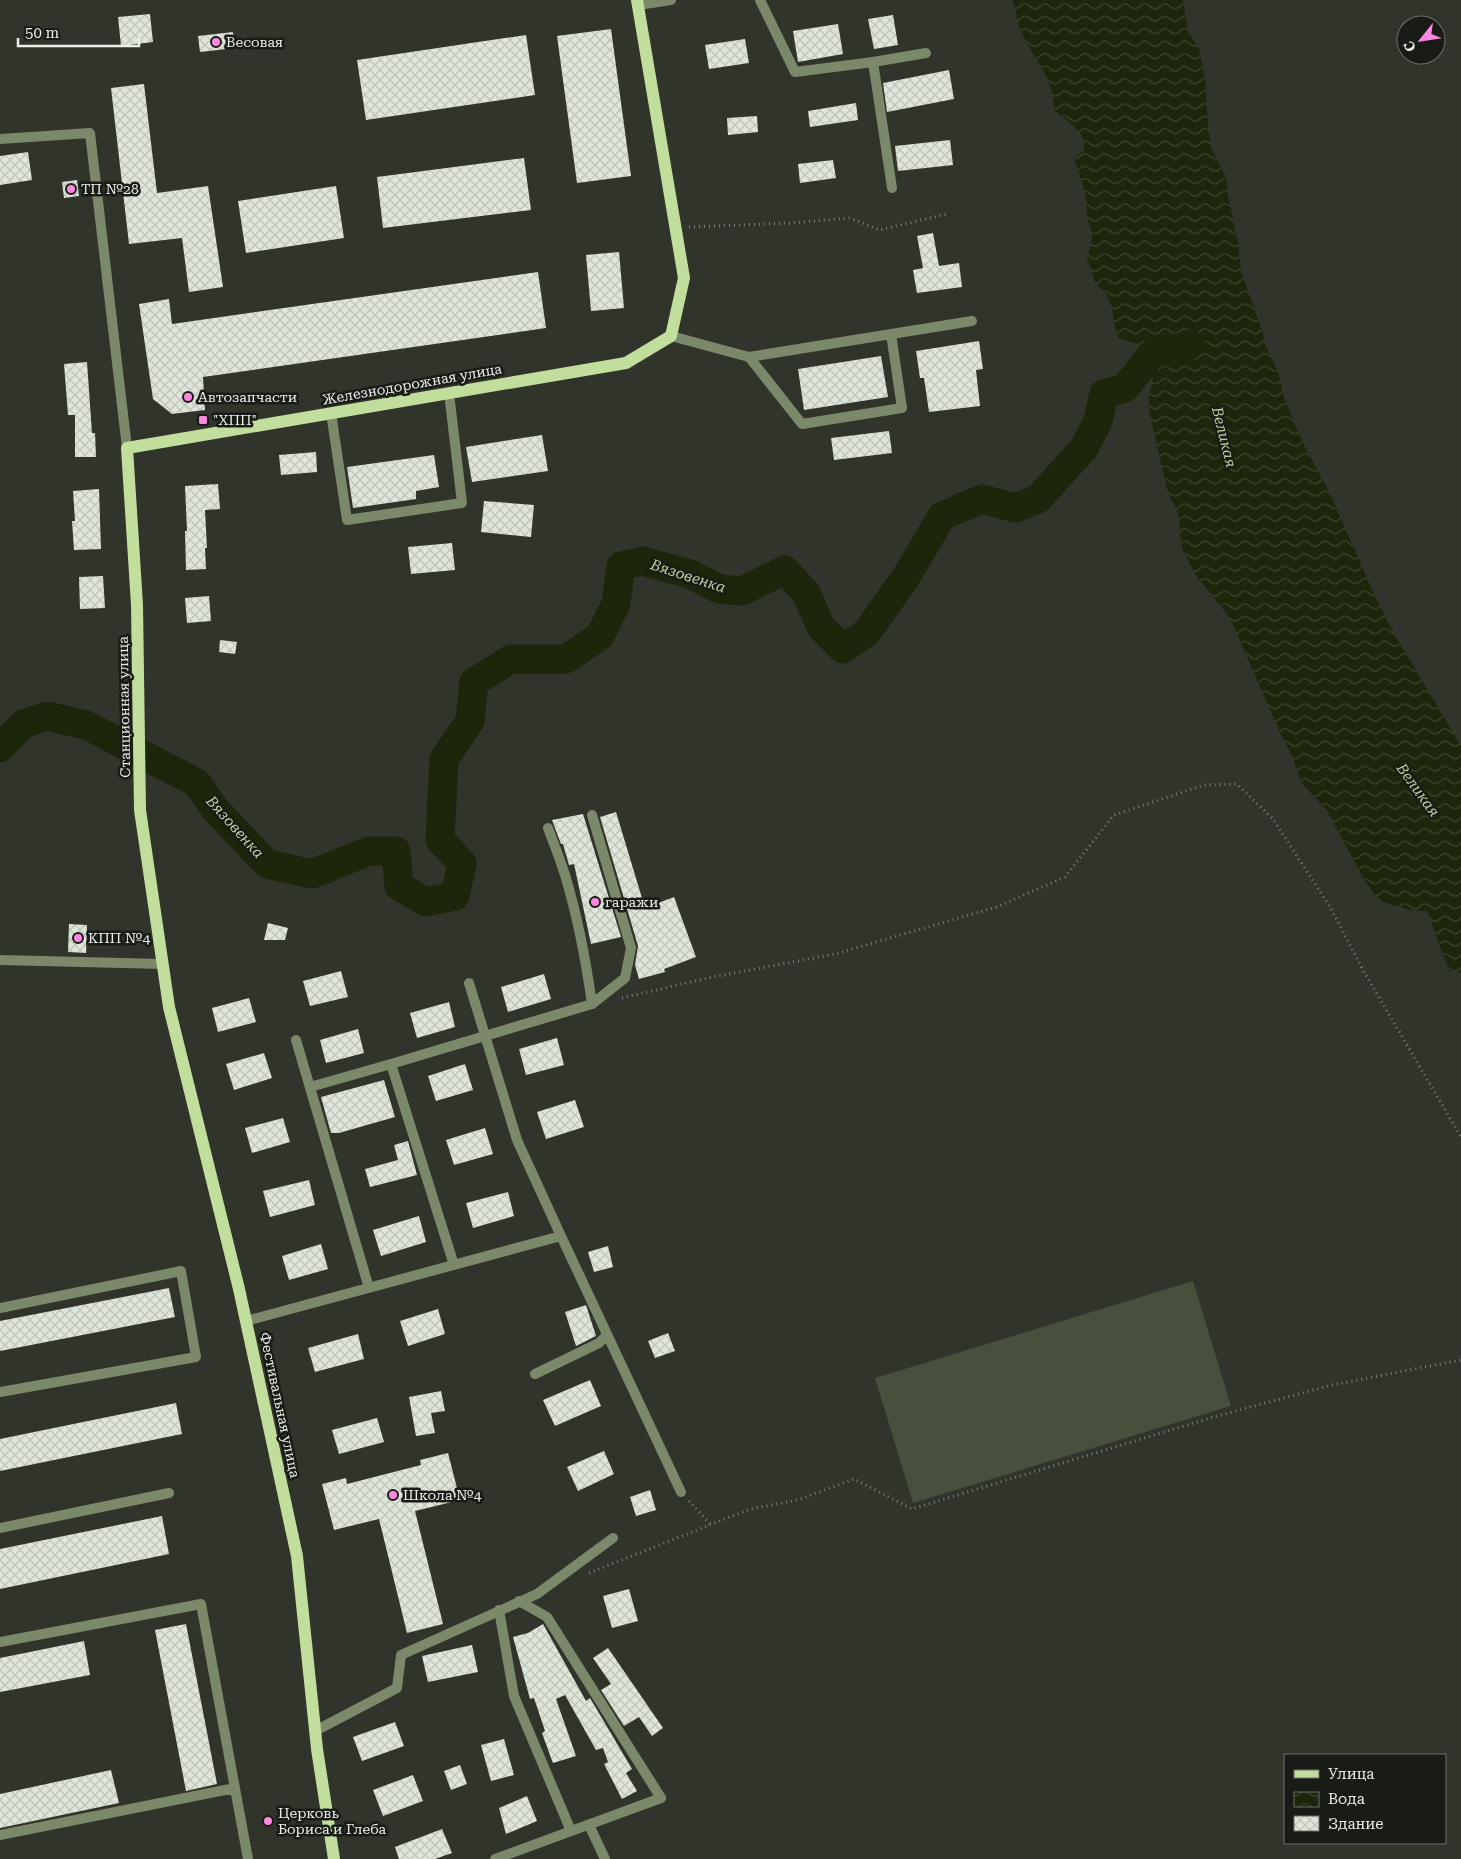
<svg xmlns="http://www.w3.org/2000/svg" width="1461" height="1859" viewBox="0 0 1461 1859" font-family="'Roboto Serif',serif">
	<defs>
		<pattern id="water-waves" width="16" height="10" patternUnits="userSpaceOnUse" patternTransform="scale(1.25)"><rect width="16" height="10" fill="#1b260b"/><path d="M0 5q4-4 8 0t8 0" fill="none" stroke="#3c462f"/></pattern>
		<pattern id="building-cross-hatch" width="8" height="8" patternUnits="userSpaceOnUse" patternTransform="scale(1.25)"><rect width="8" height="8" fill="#dfe5d9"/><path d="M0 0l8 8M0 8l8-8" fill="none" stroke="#c0c5bb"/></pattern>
	</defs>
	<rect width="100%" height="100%" fill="#30342b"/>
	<path fill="#474f3d" d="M1193 1281 1231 1406 913 1503 875 1378Z"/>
	<path fill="url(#water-waves)" d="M1013 0H1183L1188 32 1199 49 1205 79 1208 128 1212 150 1226 177 1228 196 1238 243 1241 272 1263 333 1264 342 1278 372 1284 398 1302 441 1331 496 1373 592 1393 632 1461 746V973L1449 971 1427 911 1410 910 1384 902 1376 896 1365 881 1326 809 1302 784 1292 755 1281 735 1233 625 1223 609 1197 577 1182 548 1178 512 1168 493 1148 406 1153 377 1152 354 1142 345 1118 338 1115 328 1112 307 1106 294 1095 282 1087 258 1092 239 1091 229 1087 217V204L1083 185 1074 159 1084 150C1087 130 1066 122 1054 110 1054 79 1038 64 1024 38 1018 27 1016 12 1013 0Z"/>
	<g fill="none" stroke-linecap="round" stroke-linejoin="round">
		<path stroke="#1b260b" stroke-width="29" d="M0 748 23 724 47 716 86 725 197 783 215 809 267 864 312 874 369 851H396L399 886 426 902 455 896 462 863 440 840 444 759 470 721 474 682 511 659H566L600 636 616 603 621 566 642 561 690 574 719 589 742 591 785 570 806 593 821 627 843 649 867 632 906 577 942 516 982 499 1015 508 1038 499 1084 448 1098 421 1104 394 1125 388 1152 354 1190 345"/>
	</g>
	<path fill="url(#building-cross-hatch)" d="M150 14 153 42 121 46 118 17Z
		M893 15 898 45 874 49 868 19Z
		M838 24 843 54 798 62 793 31Z
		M611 29 631 176 577 183 557 36Z
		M233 32 235 48 200 52 198 36Z
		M526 35 535 95 366 120 357 60Z
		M745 39 749 63 709 69 705 45Z
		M949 70 954 99 887 112 883 83Z
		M144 84 157 193 208 186 223 287 189 292 182 238 129 244 111 88Z
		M856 103 858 120 810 127 808 111Z
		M757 116 758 132 728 135 727 118Z
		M950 140 953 165 898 171 895 146Z
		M28 152 32 180 0 185V156Z
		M524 158 531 210 383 228 377 177Z
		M833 160 836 178 800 183 798 164Z
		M77 180 79 196 64 198 62 182Z
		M336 186 344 238 246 253 238 201Z
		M933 233 939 266 959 263 962 287 917 293 913 270 923 268 917 236Z
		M619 252 624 308 591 311 586 255Z
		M538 272 546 328 203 377 205 410 172 414 153 399 139 304 169 299 172 324Z
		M979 341 983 369 976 370 980 406 929 412 924 378H920L916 351Z
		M881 356 888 397 804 410 798 369Z
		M87 362 92 433H95L96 457H75V415H68L64 364Z
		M889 431 892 453 834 460 831 438Z
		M542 435 548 471 472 482 466 447Z
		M316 452 317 472 281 475 279 455Z
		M434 455 439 487 416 491V499L353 508 347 467Z
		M218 484 220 509 205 510 207 548H205L206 569 186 570 185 531H187L185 486Z
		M99 489 101 549 74 550 72 521H75L73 491Z
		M484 501 534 505 531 537 481 532Z
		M452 543 455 570 411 574 408 547Z
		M103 576 105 608 80 609 79 577Z
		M209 596 211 621 187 623 185 598Z
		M220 640 237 642 235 654 219 652Z
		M616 812 645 908 674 897 696 957 664 969 665 972 639 979 635 965 638 946 600 817Z
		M583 814 621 937 591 944 574 864 569 865 563 844H561L552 820Z
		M268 923 288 928 285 940H264Z
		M69 924 87 925 86 953 68 952Z
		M341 971 348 997 310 1006 303 981Z
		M544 974 551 999 508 1012 501 987Z
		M249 998 256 1022 218 1032 212 1008Z
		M449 1002 455 1027 417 1038 410 1013Z
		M358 1029 364 1053 326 1063 320 1040Z
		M557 1038 564 1065 526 1075 519 1049Z
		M264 1053 272 1078 234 1090 226 1064Z
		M465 1064 473 1090 436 1101 428 1076Z
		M384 1080 395 1117 339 1133H331L321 1097Z
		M575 1100 584 1127 546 1139 537 1112Z
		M283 1118 290 1142 252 1153 245 1128Z
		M485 1128 493 1154 454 1165 446 1140Z
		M408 1141 417 1175 370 1187 365 1169 398 1160 394 1145Z
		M309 1180 315 1205 270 1217 263 1191Z
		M508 1192 514 1216 473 1228 466 1203Z
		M419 1216 426 1242 381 1256 373 1230Z
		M321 1244 328 1269 289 1280 282 1256Z
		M608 1246 613 1267 594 1272 588 1252Z
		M169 1288 175 1317 0 1351V1321Z
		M586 1305 596 1336 576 1346 565 1312Z
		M438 1309 445 1334 408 1346 400 1321Z
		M668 1333 675 1351 655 1358 648 1341Z
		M358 1334 364 1359 315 1372 308 1348Z
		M590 1380 601 1406 555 1426 543 1400Z
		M441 1391 445 1411 431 1413 435 1433 416 1436 409 1397Z
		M176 1403 182 1434 0 1471V1439Z
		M377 1418 384 1442 339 1454 332 1430Z
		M604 1451 614 1474 578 1491 567 1467Z
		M448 1453 460 1500 415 1511 443 1624 407 1633 379 1519 334 1530 322 1484 346 1478 347 1484 421 1465 420 1460Z
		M650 1490 656 1510 636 1516 630 1497Z
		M162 1516 169 1554 0 1589V1549Z
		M629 1589 638 1621 612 1628 603 1596Z
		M186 1624 217 1784 186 1791 155 1630Z
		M543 1624 586 1701 590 1698 632 1769 626 1773 637 1791 622 1799 604 1764 608 1762 603 1748 596 1750 565 1695 556 1699 576 1756 553 1763 551 1758 542 1733 545 1731 534 1698 530 1699 513 1637 528 1633Z
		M84 1641 90 1675 0 1692V1658Z
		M472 1645 478 1672 428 1682 422 1656Z
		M608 1648 663 1728 652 1736 639 1717 624 1726 601 1690 611 1684 593 1658Z
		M395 1722 404 1746 362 1761 353 1737Z
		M504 1739 514 1775 491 1781 481 1745Z
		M460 1765 467 1784 451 1790 444 1771Z
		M111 1770 119 1803 0 1828V1794Z
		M413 1775 423 1801 383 1816 373 1790Z
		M527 1796 537 1821 506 1834 499 1808Z
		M442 1829 452 1853 435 1859H399L395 1847Z"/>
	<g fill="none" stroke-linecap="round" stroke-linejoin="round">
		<path stroke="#7b7f77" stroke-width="3" stroke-dasharray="1 4" stroke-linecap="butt" d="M689 227 790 223 850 218 879 230 947 214
			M622 998 713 977 835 954 997 907 1065 877 1114 815 1204 785 1237 784 1273 819 1330 907 1364 972 1461 1137
			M689 1501 711 1525
			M589 1573 750 1509 798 1500 854 1479 912 1509 1210 1418 1332 1385 1461 1360"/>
		<path stroke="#7b8869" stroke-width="10" d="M760 0 795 72 873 62 892 188
			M638 5 671 0
			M873 62 926 53
			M671 336 749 357 802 424 902 408 891 334
			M749 357 972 321
			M331 413 347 520 462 503 449 393
			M592 815 631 948 625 978 592 1004
			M548 828C554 844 560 859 565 875 578 918 586 961 592 1004
			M0 1308 181 1271 196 1357 0 1392
			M535 1374 599 1343 607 1335
			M0 1528 169 1493
			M519 1601 547 1617 661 1798
			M499 1610 514 1696 571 1831
			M0 1642 201 1604 248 1859
			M315 1731 397 1688 401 1655 537 1594 613 1538
			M589 1825 605 1859
			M0 1835 235 1788"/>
		<path stroke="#7b8869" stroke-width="10" d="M0 139 90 133 127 448
			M0 960 163 964
			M296 1040 369 1288
			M391 1064 592 1004
			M310 1087 391 1064 454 1265
			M561 1236 681 1492
			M246 1321 561 1236 517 1140 469 983
			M495 1859 661 1798"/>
		<path stroke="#c2de9d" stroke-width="12" d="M334 1859 317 1749 297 1556 239 1289 169 1007 140 810 137 605 127 448 626 363 671 336 684 278 637 0"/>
	</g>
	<g fill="#fe86e1" stroke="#191b17" stroke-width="2">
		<circle cx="216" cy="42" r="5"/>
		<circle cx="71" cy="189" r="5"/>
		<circle cx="188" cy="397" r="5"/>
		<rect x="198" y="415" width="10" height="10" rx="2.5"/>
		<circle cx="595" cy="902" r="5"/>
		<circle cx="78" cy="938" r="5"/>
		<circle cx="393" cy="1495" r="5"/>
		<circle cx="268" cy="1821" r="5"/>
	</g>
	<g text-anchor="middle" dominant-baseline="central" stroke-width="5" stroke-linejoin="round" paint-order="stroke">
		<g font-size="14" fill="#ebede7" stroke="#191b17" text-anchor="start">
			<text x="226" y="42">Весовая</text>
			<text x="81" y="189">ТП №28</text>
			<text x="198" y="397">Автозапчасти</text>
			<text x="213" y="420">"ХПП"</text>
			<text x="605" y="902">гаражи</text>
			<text x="88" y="938">КПП №4</text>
			<text x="403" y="1495">Школа №4</text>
			<text x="278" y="1813">Церковь<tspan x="278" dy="16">Бориса и Глеба</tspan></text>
		</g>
		<g font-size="14" fill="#ebede7" stroke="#191b17">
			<text transform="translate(412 384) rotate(-10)">Железнодорожная улица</text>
			<text transform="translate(124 707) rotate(-91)">Станционная улица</text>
			<text transform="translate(280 1405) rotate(78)">Фестивальная улица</text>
		</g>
		<g font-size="15" font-style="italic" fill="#bbd39d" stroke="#191b17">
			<text transform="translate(1224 437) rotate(76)">Великая</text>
			<text transform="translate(688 576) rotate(18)">Вязовенка</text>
			<text transform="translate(1418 790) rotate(54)">Великая</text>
			<text transform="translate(235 827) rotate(48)">Вязовенка</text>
		</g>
	</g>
	<rect x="1284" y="1754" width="162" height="90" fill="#191b17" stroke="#6d6f6a"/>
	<rect x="1294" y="1770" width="25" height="8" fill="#c2de9d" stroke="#6d6f6a"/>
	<text x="1328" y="1779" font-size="15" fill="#ebede7">Улица</text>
	<rect x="1294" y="1792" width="25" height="15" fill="url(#water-waves)" stroke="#6d6f6a"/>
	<text x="1328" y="1804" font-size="15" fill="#ebede7">Вода</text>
	<rect x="1294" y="1816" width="25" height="15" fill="url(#building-cross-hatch)" stroke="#6d6f6a"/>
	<text x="1328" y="1829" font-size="15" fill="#ebede7">Здание</text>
	<g transform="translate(1421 40) rotate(240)"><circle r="24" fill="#191b17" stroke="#6d6f6a"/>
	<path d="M0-4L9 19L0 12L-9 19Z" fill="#fe86e1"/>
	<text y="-8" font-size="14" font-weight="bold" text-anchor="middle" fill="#ebede7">С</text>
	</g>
	<path d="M18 38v8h121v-8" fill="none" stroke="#ebede7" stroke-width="2.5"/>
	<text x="25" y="38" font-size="15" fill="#ebede7" stroke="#191b17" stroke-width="4" paint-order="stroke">50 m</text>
</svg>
